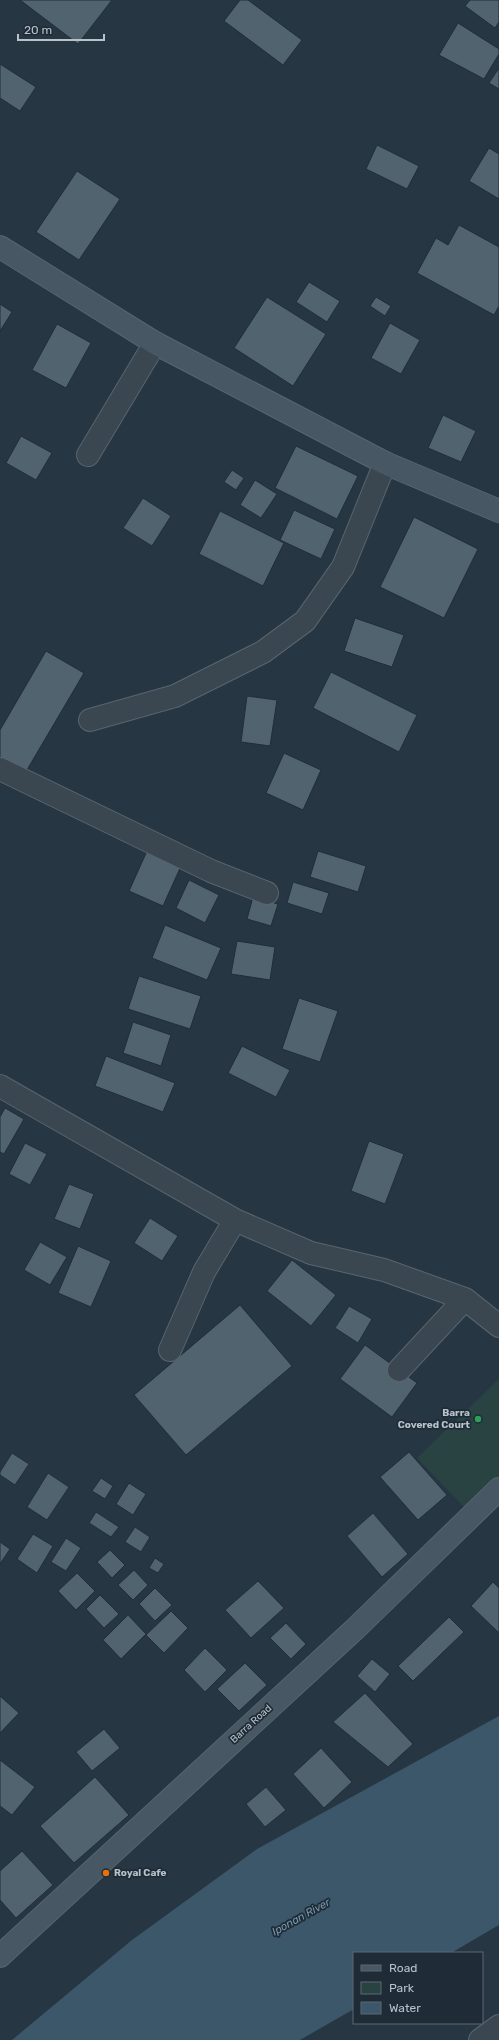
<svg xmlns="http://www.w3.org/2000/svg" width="499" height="2040" viewBox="0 0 499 2040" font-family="Rubik,sans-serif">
	<rect width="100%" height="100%" fill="#263642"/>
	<path fill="#284342" d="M499 1379V1481L468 1511 417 1458Z"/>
	<path fill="#3c576a" d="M499 1716V1925L451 1953H354V2009L300 2040H12L132 1940 257 1849Z"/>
	<path fill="#51636f" stroke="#212e39" d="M20 0H112L78 44Z
		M240 0H248L302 40 283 65 224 21Z
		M470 0H499V22L495 28 465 6Z
		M458 23 499 49V54L484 79 439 55Z
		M0 64 36 87 20 111 0 98Z
		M499 68V89L489 83Z
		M377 145 419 166 407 189 366 169Z
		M489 148 499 154V199L469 181Z
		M77 171 120 199 79 260 36 232Z
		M459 225 499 247V306L494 315 417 273 436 238 448 245Z
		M309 282 340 301 327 322 296 302Z
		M267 297 326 334 293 386 234 348Z
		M376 297 391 306 385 316 370 306Z
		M0 304 12 312 0 331Z
		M390 323 420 340 401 374 371 358Z
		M57 324 91 343 66 388 32 370Z
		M443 415 476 431 461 462 428 448Z
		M21 436 52 453 36 480 6 463Z
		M296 446 358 476 337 519 275 488Z
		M232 470 244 478 236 490 224 482Z
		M255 480 277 494 261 518 240 505Z
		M143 498 171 516 152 546 123 528Z
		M294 510 335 529 321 559 280 540Z
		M220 511 284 543 263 586 199 554Z
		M414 517 478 549 444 618 380 587Z
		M355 618 404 635 392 667 344 651Z
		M46 651 84 673 24 775 0 760V730Z
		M331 672 417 715 399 752 313 708Z
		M247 696 277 700 270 746 241 742Z
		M284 753 321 770 303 810 266 793Z
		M147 851 181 866 163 906 129 891Z
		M318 851 366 866 358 892 310 877Z
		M189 880 219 895 205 923 176 908Z
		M293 882 329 893 322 914 287 903Z
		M253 897 278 904 271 926 247 919Z
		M165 925 221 948 207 980 152 958Z
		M237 941 275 947 270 980 231 974Z
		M139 976 201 996 190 1029 128 1009Z
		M299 998 338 1011 320 1062 282 1049Z
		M133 1022 171 1035 161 1066 123 1053Z
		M242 1046 290 1070 276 1097 228 1073Z
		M106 1056 175 1083 163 1112 95 1086Z
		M5 1108 24 1119 4 1154 0 1152V1117Z
		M369 1141 404 1154 385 1204 351 1191Z
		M25 1143 47 1154 30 1185 9 1174Z
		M69 1184 94 1194 80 1229 54 1219Z
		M150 1218 178 1236 162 1261 134 1243Z
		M40 1242 67 1257 50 1285 24 1270Z
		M78 1246 111 1261 91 1307 58 1293Z
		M292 1260 336 1295 311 1326 267 1291Z
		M240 1305 292 1366 186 1455 134 1395Z
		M349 1306 372 1319 358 1343 335 1328Z
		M365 1345 417 1383 392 1417 340 1379Z
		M409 1452 447 1495 418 1520 380 1477Z
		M12 1453 29 1464 15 1485 0 1475V1472Z
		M48 1473 69 1487 47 1520 27 1507Z
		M101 1478 113 1486 105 1499 92 1491Z
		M129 1483 146 1494 133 1515 116 1504Z
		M96 1512 119 1527 111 1537 89 1523Z
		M373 1513 408 1554 382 1577 347 1536Z
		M135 1527 150 1537 141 1552 125 1542Z
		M33 1534 53 1546 37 1573 17 1559Z
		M66 1538 81 1548 66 1571 51 1562Z
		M0 1542 10 1549 0 1564Z
		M110 1550 125 1565 112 1578 97 1562Z
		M155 1558 164 1564 158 1573 149 1568Z
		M134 1570 148 1585 133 1600 118 1585Z
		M77 1573 95 1591 76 1610 58 1591Z
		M258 1581 284 1608 251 1638 225 1610Z
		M493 1582 499 1588V1633L471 1606Z
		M155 1588 172 1605 155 1621 139 1604Z
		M100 1595 119 1614 104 1628 86 1609Z
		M171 1611 188 1628 164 1653 146 1635Z
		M128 1615 146 1634 121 1659 103 1640Z
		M449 1617 464 1632 413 1681 398 1666Z
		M286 1623 306 1644 291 1659 270 1638Z
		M205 1648 227 1670 205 1692 184 1670Z
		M372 1659 390 1674 375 1692 357 1676Z
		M245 1663 267 1685 239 1711 217 1689Z
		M365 1693 413 1744 388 1767 333 1722Z
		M0 1696 19 1713 0 1733Z
		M104 1729 120 1748 92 1771 76 1752Z
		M321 1748 352 1782 324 1808 293 1774Z
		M0 1760 35 1787 12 1815 0 1806Z
		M95 1777 129 1815 74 1863 40 1826Z
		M266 1787 286 1810 265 1827 246 1804Z
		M22 1851 53 1885 16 1918 0 1900V1871Z"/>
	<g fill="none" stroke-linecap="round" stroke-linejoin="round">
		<defs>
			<path id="street" d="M88 455 155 343
				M90 720 175 696 263 652 305 621 343 567 385 463
				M0 769 211 871 267 893
				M0 1086 235 1220 311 1253 384 1270 465 1299 499 1326
				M170 1350 204 1272 235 1220
				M399 1370 465 1299
				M480 2040 499 2026"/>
			<path id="secondary" d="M0 247 155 343 385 463 499 511
				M0 1956 355 1629 499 1489"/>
		</defs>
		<use href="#street" stroke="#58656f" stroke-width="24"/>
		<use href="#secondary" stroke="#58656f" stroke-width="24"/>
		<use href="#street" stroke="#3a4751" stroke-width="22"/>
		<use href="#secondary" stroke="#485764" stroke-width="22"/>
	</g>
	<circle fill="#2e9e5b" stroke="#1f2c37" stroke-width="1.5" cx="478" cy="1419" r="4"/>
	<circle fill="#e8710a" stroke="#1f2c37" stroke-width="1.5" cx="106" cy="1873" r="4"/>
	<g text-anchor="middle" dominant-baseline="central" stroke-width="3.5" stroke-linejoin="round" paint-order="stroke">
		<g font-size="10" font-weight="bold" fill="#b7c2cb" stroke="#1f2c37" text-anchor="end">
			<text x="470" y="1413">Barra<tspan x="470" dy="12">Covered Court</tspan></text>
			<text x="114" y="1873" text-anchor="start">Royal Cafe</text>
		</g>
		<g font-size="10" fill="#b7c2cb" stroke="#1f2c37">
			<text transform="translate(251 1724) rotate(-42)">Barra Road</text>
		</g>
		<g font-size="11" font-style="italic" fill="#7897ae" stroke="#1f2c37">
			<text transform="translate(301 1917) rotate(-29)">Iponan River</text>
		</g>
	</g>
	<rect x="353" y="1952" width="130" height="72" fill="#1f2c37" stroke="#5c6872"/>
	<rect x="361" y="1965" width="20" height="6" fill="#485764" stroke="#5c6872"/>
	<text x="389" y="1972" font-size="12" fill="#b7c2cb">Road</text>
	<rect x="361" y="1982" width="20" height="12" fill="#284342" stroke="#5c6872"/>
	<text x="389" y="1992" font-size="12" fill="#b7c2cb">Park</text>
	<rect x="361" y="2002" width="20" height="12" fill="#3c576a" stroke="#5c6872"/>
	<text x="389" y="2012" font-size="12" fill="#b7c2cb">Water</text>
	<path d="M18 34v6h86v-6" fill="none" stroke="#b7c2cb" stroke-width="2"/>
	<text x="24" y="34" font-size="12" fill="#b7c2cb" stroke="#1f2c37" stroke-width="3" paint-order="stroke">20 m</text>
</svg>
